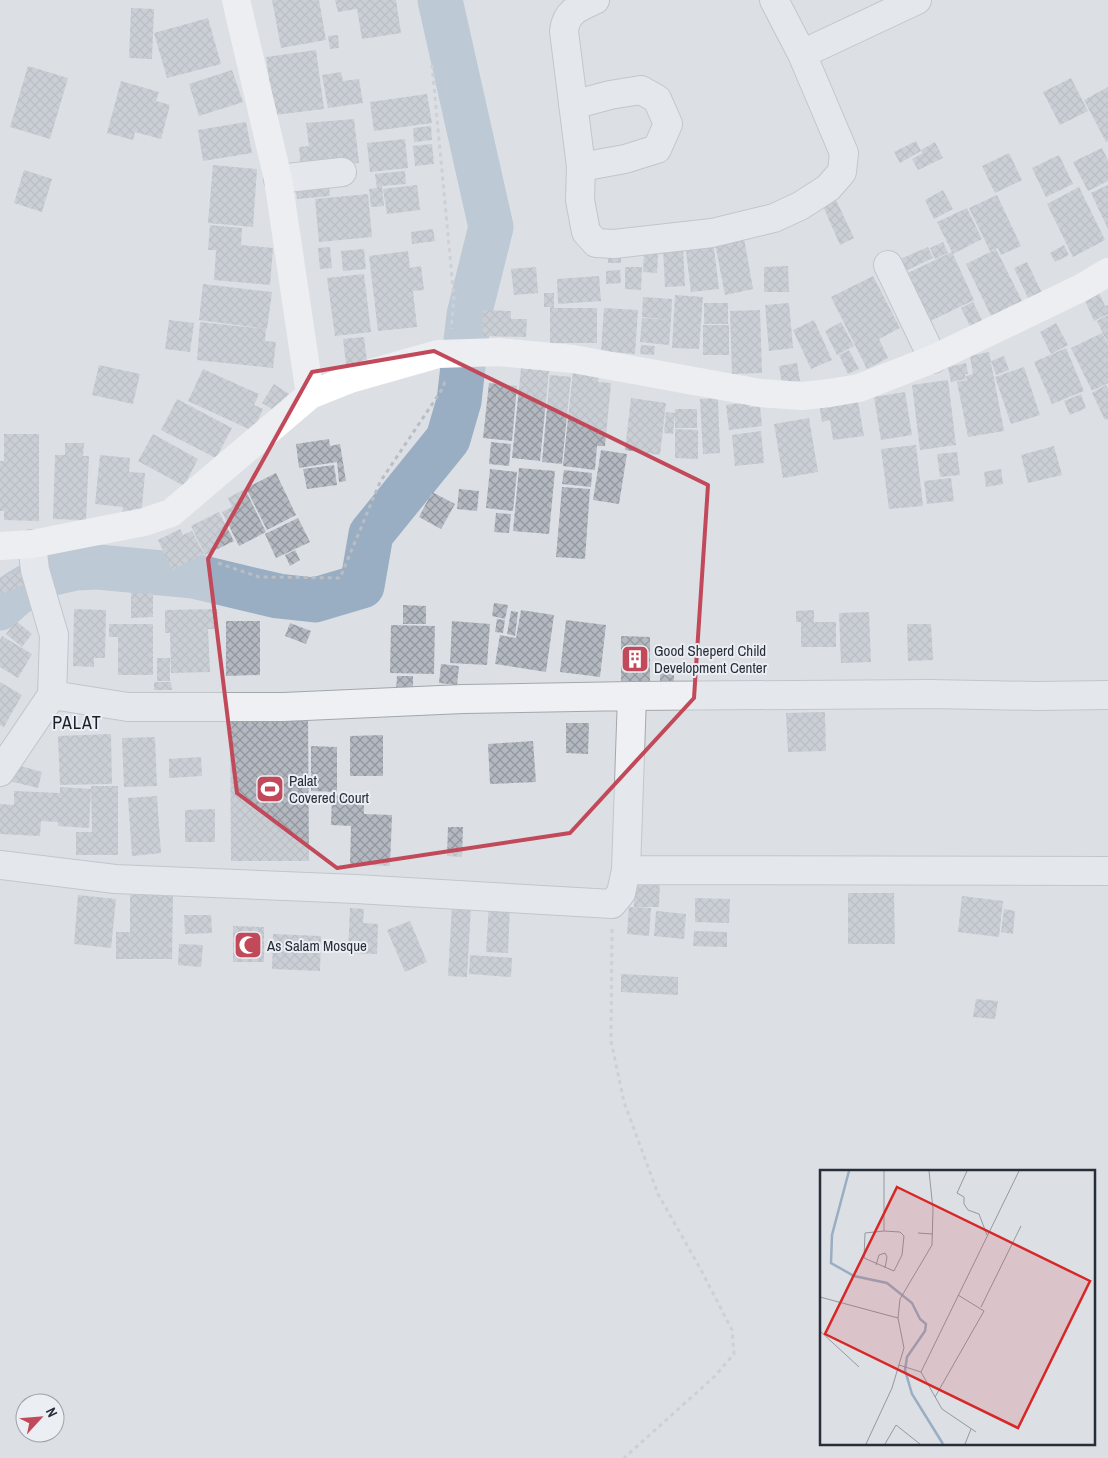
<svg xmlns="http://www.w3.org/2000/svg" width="1108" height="1458" viewBox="0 0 1108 1458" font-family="'Archivo Narrow',sans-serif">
	<defs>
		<pattern id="building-cross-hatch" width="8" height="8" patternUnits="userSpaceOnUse" patternTransform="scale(1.25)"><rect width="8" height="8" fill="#b4b9c1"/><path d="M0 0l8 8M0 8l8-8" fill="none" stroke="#92979e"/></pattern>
	</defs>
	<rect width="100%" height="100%" fill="#dce0e5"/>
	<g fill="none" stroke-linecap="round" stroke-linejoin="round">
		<path stroke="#99adc3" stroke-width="45" d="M0 608 17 593 49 574 75 568 98 567 194 576 278 596 315 600 362 586 371 534 448 439 459 401 469 315 491 227 440 0"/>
	</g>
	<path fill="url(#building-cross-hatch)" d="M272 0H319L326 40 281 48Z
		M335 0H396L401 33 362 39 357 9 338 12Z
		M131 8 154 9 152 59 129 58Z
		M208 18 221 64 167 78 154 33Z
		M338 35 339 48 330 49 328 36Z
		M316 50 324 109 274 115 266 57Z
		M28 66 68 78 50 139 10 127Z
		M232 70 243 102 199 116 189 84Z
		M341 72 343 81 359 79 363 103 328 108 322 75Z
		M1071 78 1088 111 1060 125 1043 92Z
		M121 81 159 92 156 101 170 105 161 139 135 132 133 140 107 133Z
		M1108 87V141L1106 142 1084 100Z
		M427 94 432 123 374 131 370 102Z
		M354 119 359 163 301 168 299 147 309 146 306 123Z
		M246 122 252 153 203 161 198 130Z
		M431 126 432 140 414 142 413 128Z
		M405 139 408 168 370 172 367 143Z
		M916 141 921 151 900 163 894 152Z
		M935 142 943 158 918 170 912 159 923 153 921 150Z
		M432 144 434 164 415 166 413 146Z
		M1102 148 1108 160V181L1088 191 1073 162Z
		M1009 153 1022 180 995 193 982 166Z
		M1059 155 1073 184 1046 197 1032 168Z
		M213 165 257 169 253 227 208 223Z
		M24 170 52 179 42 212 14 203Z
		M405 171 406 184 382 186 384 206 371 207 369 189 377 188 375 174Z
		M328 177 330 196 297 199 295 180Z
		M417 185 420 210 387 214 383 189Z
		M1108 185V229L1091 193Z
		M1079 187 1105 240 1073 257 1047 204Z
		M943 190 953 209 934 219 925 200Z
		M368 194 372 237 319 242 315 199Z
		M997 195 1021 246 1001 255 998 248 990 251 969 208Z
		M836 200 854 238 840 245 823 206Z
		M967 208 982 239 953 254 937 222Z
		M210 225 242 228 241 245 273 248 270 285 214 280 216 250H208Z
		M433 229 435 241 412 244 411 232Z
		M744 238 753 289 725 295 715 243Z
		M713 240 719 289 691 292 685 243Z
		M943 242 948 253 935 259 930 248Z
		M1064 245 1069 255 1055 262 1050 253Z
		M330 247 332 268 320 269 318 248Z
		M683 247 685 286 665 287 663 248Z
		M928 247 933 258 895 276 889 264Z
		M364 249 366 269 343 271 341 251Z
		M996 249 1023 303 992 318 966 264Z
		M408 251 410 268 421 266 424 290 413 291 417 327 378 331 369 256Z
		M952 252 974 300 918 327 895 279Z
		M644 253H658L657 273 643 272Z
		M608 254H621V263H608Z
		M1027 262 1042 293 1029 300 1014 268Z
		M788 266 789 292H764V267Z
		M536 267 538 293 514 295 511 269Z
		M625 267H642L641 290 625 289Z
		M620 270 621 283 606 284V271Z
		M364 274 371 332 335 336 327 278Z
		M599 276 601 301 558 304 557 279Z
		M873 276 900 328 879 339 888 358 867 369 831 297Z
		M203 284 272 292 267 329 199 320Z
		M1098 291 1105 306 1108 305V314L1094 321 1084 298Z
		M544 293H554V308H597V343H550V307H544Z
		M675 295 703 297 699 349 672 348Z
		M643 297 672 299 671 320 642 317Z
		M973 302 983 322 971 328 961 308Z
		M704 303H728V324H704Z
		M789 303 793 348 769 351 765 305Z
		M604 308 638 310 635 354 601 351Z
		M483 310 511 311V319H527L526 337 482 336Z
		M760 310 762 373 732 374 730 311Z
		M1108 315V344L1097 321Z
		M642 318 671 320 669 345 640 342Z
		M169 320 194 323 190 352 165 349Z
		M814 320 832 360 811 369 793 330Z
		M200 322 266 329 265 341 276 342 273 368 197 360Z
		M841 322 854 346 837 355 825 331Z
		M1056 323 1068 345 1051 354 1040 332Z
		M703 325H729V355H703Z
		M1102 333 1108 345V383L1092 391 1071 348Z
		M364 337 367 361 346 364 343 339Z
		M641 345 655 346 654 355 640 354Z
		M1066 348 1084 391 1052 404 1034 362Z
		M849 350 859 369 848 374 839 355Z
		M989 352 1004 431 968 437 957 382 967 380 966 376 973 374 970 356Z
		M1004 356 1009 370 996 375 991 361Z
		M797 363 800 381 782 384 779 366Z
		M966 363 968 374H965L966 379 951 382 948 367Z
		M99 365 140 374 133 404 92 395Z
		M1024 367 1040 415 1011 424 995 377Z
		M521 368 549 371 540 461 512 458Z
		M203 369 259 394 254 405 263 409 253 431 188 401Z
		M573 371 599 373 598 382 611 383 605 446H597L595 470 563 466Z
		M550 375 571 377 562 464 542 462Z
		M948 380 956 445 920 450 912 385Z
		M489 383 517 386 512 441 483 438Z
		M274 384 289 394 277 412 262 403Z
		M1106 385 1108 389V419L1105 420 1092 393Z
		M905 392 912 435 881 440 874 397Z
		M1081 394 1086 408 1070 415 1064 401Z
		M857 396 864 436 833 440 830 420 822 422 819 402Z
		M631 398 666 403 660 455 625 450Z
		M718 398 720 453 703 454 700 399Z
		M177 399 232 428 216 458 161 430Z
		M750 402V407L760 406 762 426 729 430 726 405Z
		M675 409H697V428H675Z
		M666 412 675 413 673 434 664 433Z
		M809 418 818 472 783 478 774 424Z
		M675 429 698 430V459L675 458Z
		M761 431 764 463 735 466 732 435Z
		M4 434H39V521L4 520V511H0V461H4Z
		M153 434 198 459 184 486 138 461Z
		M329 439 330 446 340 444 346 481 339 482 337 462 299 468 296 444Z
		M491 442 511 444 509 466 489 464Z
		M65 443H84L83 456H89L86 520 53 519 55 455H65Z
		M916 445 923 506 889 509 881 449Z
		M1054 446 1062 475 1028 483 1021 455Z
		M601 450 627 454 619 504 593 500Z
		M957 452 960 475 940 477 937 454Z
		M100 455 130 458 129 472 145 473 141 518 122 516 123 507 95 504Z
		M334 465 337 485 307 489 303 469Z
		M519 468 555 471 549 534 513 531Z
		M490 469 517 472 513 511 486 508Z
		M1001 469 1003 484 986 487 984 472Z
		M564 470 592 473 591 487 562 484Z
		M276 473 296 515 267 530 246 488Z
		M951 478 954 501 927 504 924 481Z
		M562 487 590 489 585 559 556 557Z
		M245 489 266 532 239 546 222 512 232 507 228 498Z
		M459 489 479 491 477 511 457 509Z
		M432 492 455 504 441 529 419 517Z
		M219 512 234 541 205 555 191 526Z
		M496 513 511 514 509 533 494 532Z
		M298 518 310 542 276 558 265 534Z
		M180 529 183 535 192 531 204 554 172 570 158 540Z
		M295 550 300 560 290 566 285 555Z
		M23 568 30 582 2 594 0 590V578Z
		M131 593H153V617L131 618Z
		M494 603 508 605 505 619 492 616Z
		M403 605 426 606V624H403Z
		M74 609 106 610 105 658H94V667L73 666Z
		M217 609 218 629H208L210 672 171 673 170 633H165V610Z
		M521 610 554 615 546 672 495 664 500 635 516 638Z
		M814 610V622H796V611Z
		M511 611 518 612 515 636 507 634Z
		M869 612 871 662 841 663 839 613Z
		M497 619 505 620 503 633 495 632Z
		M566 620 606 625 600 677 560 672Z
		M16 621 32 634 22 647 6 634Z
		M226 621H260V675L226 676Z
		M452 621 490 624 487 665 450 663Z
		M801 622H836V647H801Z
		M290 623 311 631 306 644 285 636Z
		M109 624H153V675H118V637H109Z
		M907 624H931L933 660 908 661Z
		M391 625 435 626 434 674 390 673Z
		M2 636 32 654 18 678 0 667V640Z
		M621 636 650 637V681H621Z
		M157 658H170V681H157Z
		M441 664 459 666 457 685 439 683Z
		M660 673H674V687H660Z
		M397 676H413V691L396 690Z
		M0 682 22 695 4 727 0 725Z
		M154 682H171L172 690H154Z
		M825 712 826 751 788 752 786 713Z
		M230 716H308L309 861H231Z
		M566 723H589L588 754 566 753Z
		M111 734 112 784 60 785 58 736Z
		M383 735V776H350V736Z
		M155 737 157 786 124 787 122 738Z
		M533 741 536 782 490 784 488 744Z
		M311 746 337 747V792L311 791Z
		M201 757 202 776 169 778V759Z
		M13 764 42 772 38 788 9 781Z
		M91 786H118V855H76V832H92Z
		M60 787 91 789 89 828 58 826V822L41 821 40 836 0 834V804L14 805V791L60 793Z
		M332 795 364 796V814L392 815 390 866 350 864 351 826 331 825Z
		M157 796 161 853 132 856 128 798Z
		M215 809V842H185V810Z
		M448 827H463L462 857 447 856Z
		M635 876H660L659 907H634Z
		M848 893H894L895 944H848Z
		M78 895 116 899 111 948 74 944Z
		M130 895H173L172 959H116V932H130Z
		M962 896 1003 901 999 937 958 932Z
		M695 898 730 899 729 923 695 922Z
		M452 905 471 906 467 977 448 976Z
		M489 905 510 906 508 953 486 952Z
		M629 907 651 908 649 936 627 934Z
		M350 908 364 909 363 923 378 924 377 954 348 953Z
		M1004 909 1015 911 1013 934 1001 932Z
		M656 911 686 914 684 939 654 936Z
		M184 915H211L212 933 185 934Z
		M410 921 427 962 405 972 387 930Z
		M233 926 264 927V962H233Z
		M694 931 727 932V947L693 946Z
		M273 934 321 936 320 971 272 969Z
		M179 944 203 945 201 967 178 965Z
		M470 955 512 958 511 977 469 974Z
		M621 974 678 977V995L621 992Z
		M976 999 998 1001 995 1019 973 1017Z"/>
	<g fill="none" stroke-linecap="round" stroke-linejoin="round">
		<defs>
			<path id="street" d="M595 0C579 7 566 12 564 31L581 167 580 200 586 232 596 243 614 244 712 233 774 218 800 206 828 188 842 172 844 153 802 54 774 0
				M802 54 917 0
				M573 105 610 95 641 90 657 99 668 124 657 149 625 159 581 167
				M278 179 342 172
				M888 265 933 359
				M52 695 128 707H283L463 699 632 696 930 694 1038 696 1108 695
				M0 772 52 695 54 635 35 570 32 544
				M0 865 115 879 356 889 612 904 621 893 626 870 632 696
				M626 870 1108 871"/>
		</defs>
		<use href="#street" stroke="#a2a7ae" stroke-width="30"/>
		<path stroke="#babec4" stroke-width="3" stroke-dasharray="4 4" stroke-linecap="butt" d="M432 65 454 299 451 329
			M218 563 259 577 340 578 380 482 443 388 445 380
			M612 929 611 1041 624 1102 658 1194 700 1268 732 1330 734 1354 715 1376 624 1458"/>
		<use href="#street" stroke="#eef0f4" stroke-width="28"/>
		<path stroke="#fff" stroke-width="28" d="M236 0 278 179 310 395
			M0 546 32 544 144 522 171 513 310 395 350 379 438 354 499 352 530 355 573 359 760 393 802 396 830 393 859 388 933 359 1083 287 1108 272"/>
	</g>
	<path d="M0 0H1108V1458H0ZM434 351 708 485 694 698 570 833 337 868 237 793 208 559 312 372Z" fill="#dce0e5" fill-opacity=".55" fill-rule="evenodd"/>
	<path fill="none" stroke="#c24959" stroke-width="4" stroke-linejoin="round" d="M434 351 708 485 694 698 570 833 337 868 237 793 208 559 312 372Z"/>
	<defs>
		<symbol id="building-square" viewBox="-11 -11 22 22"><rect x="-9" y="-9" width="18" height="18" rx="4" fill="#c24959" stroke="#ebeef3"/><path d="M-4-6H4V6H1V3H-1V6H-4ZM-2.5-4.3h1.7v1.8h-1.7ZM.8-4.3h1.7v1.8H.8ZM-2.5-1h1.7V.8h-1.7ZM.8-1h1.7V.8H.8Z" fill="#fff"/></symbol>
		<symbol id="stadium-square" viewBox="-11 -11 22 22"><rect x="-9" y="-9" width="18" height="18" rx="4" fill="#c24959" stroke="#ebeef3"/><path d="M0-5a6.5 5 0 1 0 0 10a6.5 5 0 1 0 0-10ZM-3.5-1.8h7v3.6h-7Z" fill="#fff"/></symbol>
		<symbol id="mosque-square" viewBox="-11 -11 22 22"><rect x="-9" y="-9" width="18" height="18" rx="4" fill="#c24959" stroke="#ebeef3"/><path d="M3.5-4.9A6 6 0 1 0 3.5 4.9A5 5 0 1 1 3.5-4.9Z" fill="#fff"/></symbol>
	</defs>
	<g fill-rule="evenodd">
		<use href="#building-square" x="619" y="643" width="32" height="32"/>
		<use href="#stadium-square" x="254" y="773" width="32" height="32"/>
		<use href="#mosque-square" x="232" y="929" width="32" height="32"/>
	</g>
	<g text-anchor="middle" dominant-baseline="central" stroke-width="4" stroke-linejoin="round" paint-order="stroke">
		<g font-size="15" fill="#272e3a" stroke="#ebeef3" text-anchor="start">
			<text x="654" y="650">Good Sheperd Child<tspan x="654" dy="17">Development Center</tspan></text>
			<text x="289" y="780">Palat<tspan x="289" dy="17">Covered Court</tspan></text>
			<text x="267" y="945">As Salam Mosque</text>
		</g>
		<g font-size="18" letter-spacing="1" fill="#1a1f2b" stroke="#ebeef3">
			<text x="77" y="722">PALAT</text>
		</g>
	</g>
	<g transform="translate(820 1170)">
		<rect width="275" height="275" fill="#dce0e5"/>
		<path fill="none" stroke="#99adc3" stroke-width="2.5" d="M29 1 12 65 11 93 34 106 67 113 92 133 100 149 106 154 105 161 87 187 85 200 92 224 123 274"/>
		<path fill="none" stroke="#9499a1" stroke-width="1" d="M147 1 137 23 144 27V34L148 40 159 44 167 65M64 61 80 62 84 66 82 85 74 101 44 88 45 63ZM64 61V1M98 63 113 64M56 95 59 85 65 83 67 87 65 98M0 127 78 148M161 137 201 56M0 161 39 197M79 195 101 202 122 239 156 262M101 202 199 1M115 227 164 141 138 125M46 274 72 218 84 178 78 148 80 129 112 75 113 39 109 1M65 274 76 255 100 274M145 274 151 259"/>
		<path fill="#d62828" fill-opacity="0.15" stroke="#d62828" stroke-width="2.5" d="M77 17 270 111 198 258 5 164Z"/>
		<rect width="275" height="275" fill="none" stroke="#272e3a" stroke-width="2.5"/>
	</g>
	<g transform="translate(40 1418) rotate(64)"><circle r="24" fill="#ebeef3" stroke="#9da1a9"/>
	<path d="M0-4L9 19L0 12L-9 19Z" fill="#c24959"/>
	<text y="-8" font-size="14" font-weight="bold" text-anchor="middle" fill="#272e3a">N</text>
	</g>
</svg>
